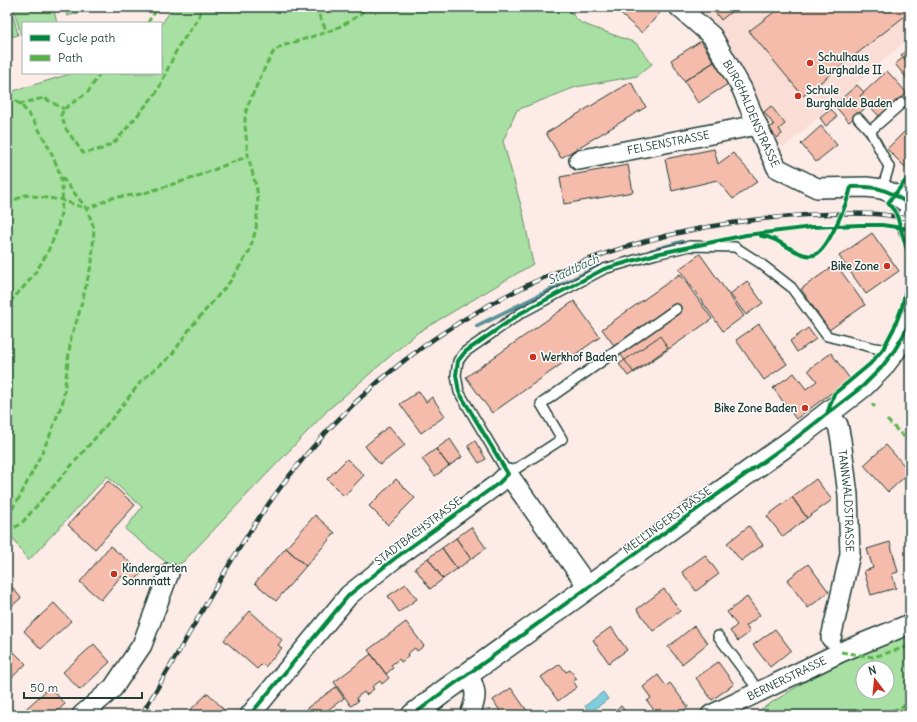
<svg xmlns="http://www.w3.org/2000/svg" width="917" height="722" viewBox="0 0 917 722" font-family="Delius,sans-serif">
	<rect width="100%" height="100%" fill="#fcebe6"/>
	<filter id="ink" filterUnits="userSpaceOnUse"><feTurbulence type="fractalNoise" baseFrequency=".025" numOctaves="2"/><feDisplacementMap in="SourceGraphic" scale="8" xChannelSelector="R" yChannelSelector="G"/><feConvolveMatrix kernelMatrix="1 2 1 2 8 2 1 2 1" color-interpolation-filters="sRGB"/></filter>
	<g filter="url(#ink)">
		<path fill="#faddd5" d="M695 7H910V37L783 148 769 130 734 52Z"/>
		<path fill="#a8dfa2" stroke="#648e6b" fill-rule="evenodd" d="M7 7H11L18 35 7 38Z
			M13 7H53L57 23H23V34L21 35Z
			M65 7H101L67 16Z
			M173 7H565L581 23 636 43 652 64 637 76 576 87 517 110 503 141 523 213 533 264 417 333 328 410 183 562 172 567 125 529 142 507 107 476 28 561 7 529V93L73 73H161V25Z
			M910 628V715H752L838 661ZM863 668H887V692H863Z"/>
		<path fill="#7fcddd" stroke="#599399" d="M603 692 608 699 590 713 585 706Z"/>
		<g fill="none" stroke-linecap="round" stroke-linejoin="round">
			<path stroke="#599399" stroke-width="4.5" d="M651 251 682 242
				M477 326 600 266"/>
		</g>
		<path fill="#f5bcac" stroke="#1f3d34" d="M617 7H665L642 33 615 9Z
			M711 7H737L721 20Z
			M781 7H910V12L803 96 749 31Z
			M701 41 714 62 684 81 671 60Z
			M910 48V65L901 55Z
			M904 57 910 65V82L895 64Z
			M714 62 728 84 698 103 684 81Z
			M887 71 907 93 880 117 860 96Z
			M631 82 646 107 561 158 546 133Z
			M857 85 864 92 860 96 869 105 849 122 834 105Z
			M771 106 785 124 779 129 782 134 777 138 769 128 774 125 764 112Z
			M831 109 837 117 826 126 820 118Z
			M821 126 837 145 816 162 801 144Z
			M910 126V166L907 169 887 149Z
			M714 149 718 164 733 153 758 181 733 199 717 180 672 191 665 159Z
			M628 165 633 192 564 204 560 177Z
			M872 233 899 271 866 294 839 256Z
			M700 254 744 316 723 331 679 269Z
			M836 264 865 305 829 330 801 289Z
			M680 274 712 319 634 373 602 329Z
			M747 281 763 303 746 315 730 294Z
			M574 301 600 337 492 413 466 377Z
			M759 324 787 364 764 380 736 340Z
			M808 328 816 339 797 352 790 341Z
			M660 336 668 348 628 376 619 364Z
			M831 353 850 379 796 419 773 388 794 373 806 389 817 381 808 370Z
			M419 391 426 402 432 397 445 416 421 433 400 404Z
			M389 426 405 445 380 465 365 446Z
			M450 439 462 457 449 466 436 449Z
			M475 441 486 459 479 463 468 446Z
			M886 445 910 472 888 492 864 465Z
			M436 449 449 466 435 476 422 459Z
			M347 459 364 475 344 496 327 479Z
			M396 479 415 498 388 525 369 506Z
			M816 479 832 500 807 518 792 497Z
			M108 481 135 505 95 549 68 525Z
			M792 497 807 518 783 537 767 516Z
			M315 515 335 533 306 566 286 548Z
			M749 526 763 545 741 561 727 543Z
			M471 527 486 548 471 559 456 538Z
			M456 538 471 559 457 569 442 548Z
			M890 542 898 572 892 574 896 588 871 595 864 571 873 568 867 549Z
			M110 546 142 572 132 585 121 576 101 600 80 582Z
			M286 548 306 566 276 601 255 583Z
			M442 548 457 569 443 579 428 558Z
			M705 555 719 574 696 591 682 572Z
			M428 558 443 579 430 589 415 568Z
			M808 564 829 592 808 608 787 580Z
			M7 581 21 598 7 610Z
			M406 584 417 599 399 612 388 596Z
			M664 589 680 611 653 631 637 609Z
			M747 597 760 615 746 626 750 632 738 641 730 631 737 625 727 612Z
			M54 603 71 621 41 649 24 631Z
			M250 611 282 640 278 645 282 648 265 667 262 664 257 669 224 640Z
			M406 622 424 646 417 651 415 648 407 654 408 657 401 662 399 659 391 665 393 668 386 674 368 650Z
			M694 626 708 643 682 664 668 647Z
			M611 627 627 650 609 663 593 640Z
			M775 629 791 650 770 667 753 645Z
			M94 644 110 662 80 690 63 672Z
			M9 647 26 664 7 682V648Z
			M371 654 389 678 382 684 380 681 372 687 374 689 366 695 364 692 356 698 358 701 351 706 334 682Z
			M718 662 734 684 712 700 696 678Z
			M560 664 566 672 570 670 577 679 573 681 577 687 558 701 541 677Z
			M658 675 666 686 670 683 688 707 677 715H658L647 701 651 698 643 687Z
			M50 687 65 704 53 715H19Z
			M336 687 344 698 321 715H312L307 708Z
			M511 688 530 715H495L500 711 493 700Z
			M208 693 225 711 221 715H185Z
			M621 706 628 715H609Z
			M308 711 311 715H302Z"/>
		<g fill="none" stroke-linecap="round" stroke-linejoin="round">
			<defs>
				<path id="service" d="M858 118 870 131 889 167 882 189
					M870 131 902 103
					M676 309 541 404 562 439 508 474 459 392 456 375 458 361 465 352 521 313 604 269 656 254 690 246 735 247 760 263 791 287 827 336 875 348 893 350
					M718 636 759 691"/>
				<g id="minor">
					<path id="s1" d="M679 7 712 36 742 89 757 125 777 168 817 188 866 187 882 189 894 194 910 205"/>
					<path id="s2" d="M579 160 757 125"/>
					<path id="s3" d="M827 414 838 425 841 440 848 495 850 554 831 638"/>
					<path d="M468 674C477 691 477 697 470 715"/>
					<path d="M82 715 113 688 142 645 169 573"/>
					<path d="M250 715 349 595 394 559 499 483 508 474 589 588"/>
					<path id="s4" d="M711 715 841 652 910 624"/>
				</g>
				<path id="secondary" d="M910 215 909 223 910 229
					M413 715 443 692 796 438 863 386 881 368 894 351 903 336 910 320"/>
			</defs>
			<use href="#service" stroke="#1f3d34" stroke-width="12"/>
			<use href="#minor" stroke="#1f3d34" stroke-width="22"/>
			<use href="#secondary" stroke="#1f3d34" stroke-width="25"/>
			<use href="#service" stroke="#fff" stroke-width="9"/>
			<use href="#minor" stroke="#fff" stroke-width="19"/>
			<use href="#secondary" stroke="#fff" stroke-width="22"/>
			<defs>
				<path id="rail" d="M141 715C190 637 230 553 286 480 399 331 569 243 753 220 793 215 835 212 876 214 887 215 899 217 910 219"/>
			</defs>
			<use href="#rail" stroke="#1f3d34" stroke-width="4.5"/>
			<use href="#rail" stroke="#fff" stroke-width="3" stroke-dasharray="9" stroke-linecap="butt"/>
			<path stroke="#55b346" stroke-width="3" stroke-dasharray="6 3" stroke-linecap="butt" d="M315 7 327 32
				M148 23 150 19 159 7
				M100 73 88 92 64 109 61 115 66 129 83 153 102 149 116 141 157 92 178 47 196 22 203 7
				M7 96C11 98 16 101 20 104 31 115 40 131 47 144 52 154 57 165 60 175 69 213 51 253 28 282 21 290 14 297 7 305
				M19 104 44 98 64 109
				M7 203 26 195 62 200 87 209 111 198 141 194 193 178 248 156
				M872 404 875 407
				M887 420 910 443
				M7 517 19 498 35 467 50 435 63 401 71 337 78 317 92 262 94 228 87 209 60 175
				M7 532 21 524 115 415 142 380 171 356 191 327 229 283 249 252 256 229 258 203 257 190 248 156 245 125V116L247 107 266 65 274 51 282 46 327 32 343 25 358 16 367 7
				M841 652 873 657 910 646
				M884 715 910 703"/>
			<defs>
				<path id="cycleway" d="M761 236C778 237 790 252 806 255 810 256 815 255 818 253 830 244 848 201 851 187 878 186 887 189 910 205
					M827 414 834 394 870 364 883 349 894 328 902 307 908 279 909 257 898 219 896 213 888 203 910 175
					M250 715 349 595 394 559 499 483 508 474 459 392 456 375 458 361 465 352 521 313 604 269 656 254 746 235 812 227 860 225H882L910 229
					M413 715 443 692 796 438 863 386 881 368 894 351 903 336 910 320"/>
			</defs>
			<use href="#cycleway" stroke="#fff" stroke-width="6"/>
			<use href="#cycleway" stroke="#00873e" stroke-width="4"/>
		</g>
	</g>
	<g fill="#c8321e" stroke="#fff" stroke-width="1.5">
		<circle cx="810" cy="63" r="4"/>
		<circle cx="798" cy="96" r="4"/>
		<circle cx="887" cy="266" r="4"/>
		<circle cx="533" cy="357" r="4"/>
		<circle cx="805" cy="408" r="4"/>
		<circle cx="114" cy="574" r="4"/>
	</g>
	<g text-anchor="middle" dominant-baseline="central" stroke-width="3" stroke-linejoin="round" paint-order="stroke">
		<g font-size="11" font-weight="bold" fill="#1f3d34" stroke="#fff" text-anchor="start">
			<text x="818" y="57">Schulhaus<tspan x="818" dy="13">Burghalde II</tspan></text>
			<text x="806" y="90">Schule<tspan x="806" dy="13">Burghalde Baden</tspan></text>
			<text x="879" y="266" text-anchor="end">Bike Zone</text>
			<text x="541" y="357">Werkhof Baden</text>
			<text x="797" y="408" text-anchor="end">Bike Zone Baden</text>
			<text x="122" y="568">Kindergarten<tspan x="122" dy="13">Sonnmatt</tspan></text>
		</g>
		<g font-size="11" fill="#1f3d34" stroke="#fff">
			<text stroke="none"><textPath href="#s1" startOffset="131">BURGHALDENSTRASSE</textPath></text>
			<text stroke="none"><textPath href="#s2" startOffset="91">FELSENSTRASSE</textPath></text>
			<text stroke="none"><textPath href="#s3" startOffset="92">TANNWALDSTRASSE</textPath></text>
			<text transform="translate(667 520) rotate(-36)">MELLINGERSTRASSE</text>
			<text transform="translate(418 531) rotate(-37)">STADTBACHSTRASSE</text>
			<text stroke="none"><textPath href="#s4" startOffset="84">BERNERSTRASSE</textPath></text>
		</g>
		<g font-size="12" font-style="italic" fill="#37615e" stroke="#fff">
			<text transform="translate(573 269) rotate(-25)">Stadtbach</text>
		</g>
	</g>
	<rect width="917" height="722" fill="none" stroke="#fff" stroke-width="24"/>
	<rect x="12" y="12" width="893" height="698" fill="none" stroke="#1f3d34" stroke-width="1.5" filter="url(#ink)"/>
	<rect x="22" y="22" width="140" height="52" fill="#ffffff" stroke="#a5b1ae"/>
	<rect x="30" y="35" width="20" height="6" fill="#00873e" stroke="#a5b1ae"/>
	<text x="58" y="42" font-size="12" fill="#1f3d34">Cycle path</text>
	<rect x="30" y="55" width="20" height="6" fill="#55b346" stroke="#a5b1ae"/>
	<text x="58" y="62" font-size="12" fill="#1f3d34">Path</text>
	<g transform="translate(875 680) rotate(344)"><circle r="19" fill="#ffffff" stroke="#a5b1ae"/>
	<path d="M0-3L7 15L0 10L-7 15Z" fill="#c8321e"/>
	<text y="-6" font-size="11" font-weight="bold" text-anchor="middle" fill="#1f3d34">N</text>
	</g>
	<path d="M24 692v6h118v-6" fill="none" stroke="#1f3d34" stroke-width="2"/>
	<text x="30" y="692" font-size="12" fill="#1f3d34" stroke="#ffffff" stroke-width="3" paint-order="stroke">50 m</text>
</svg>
